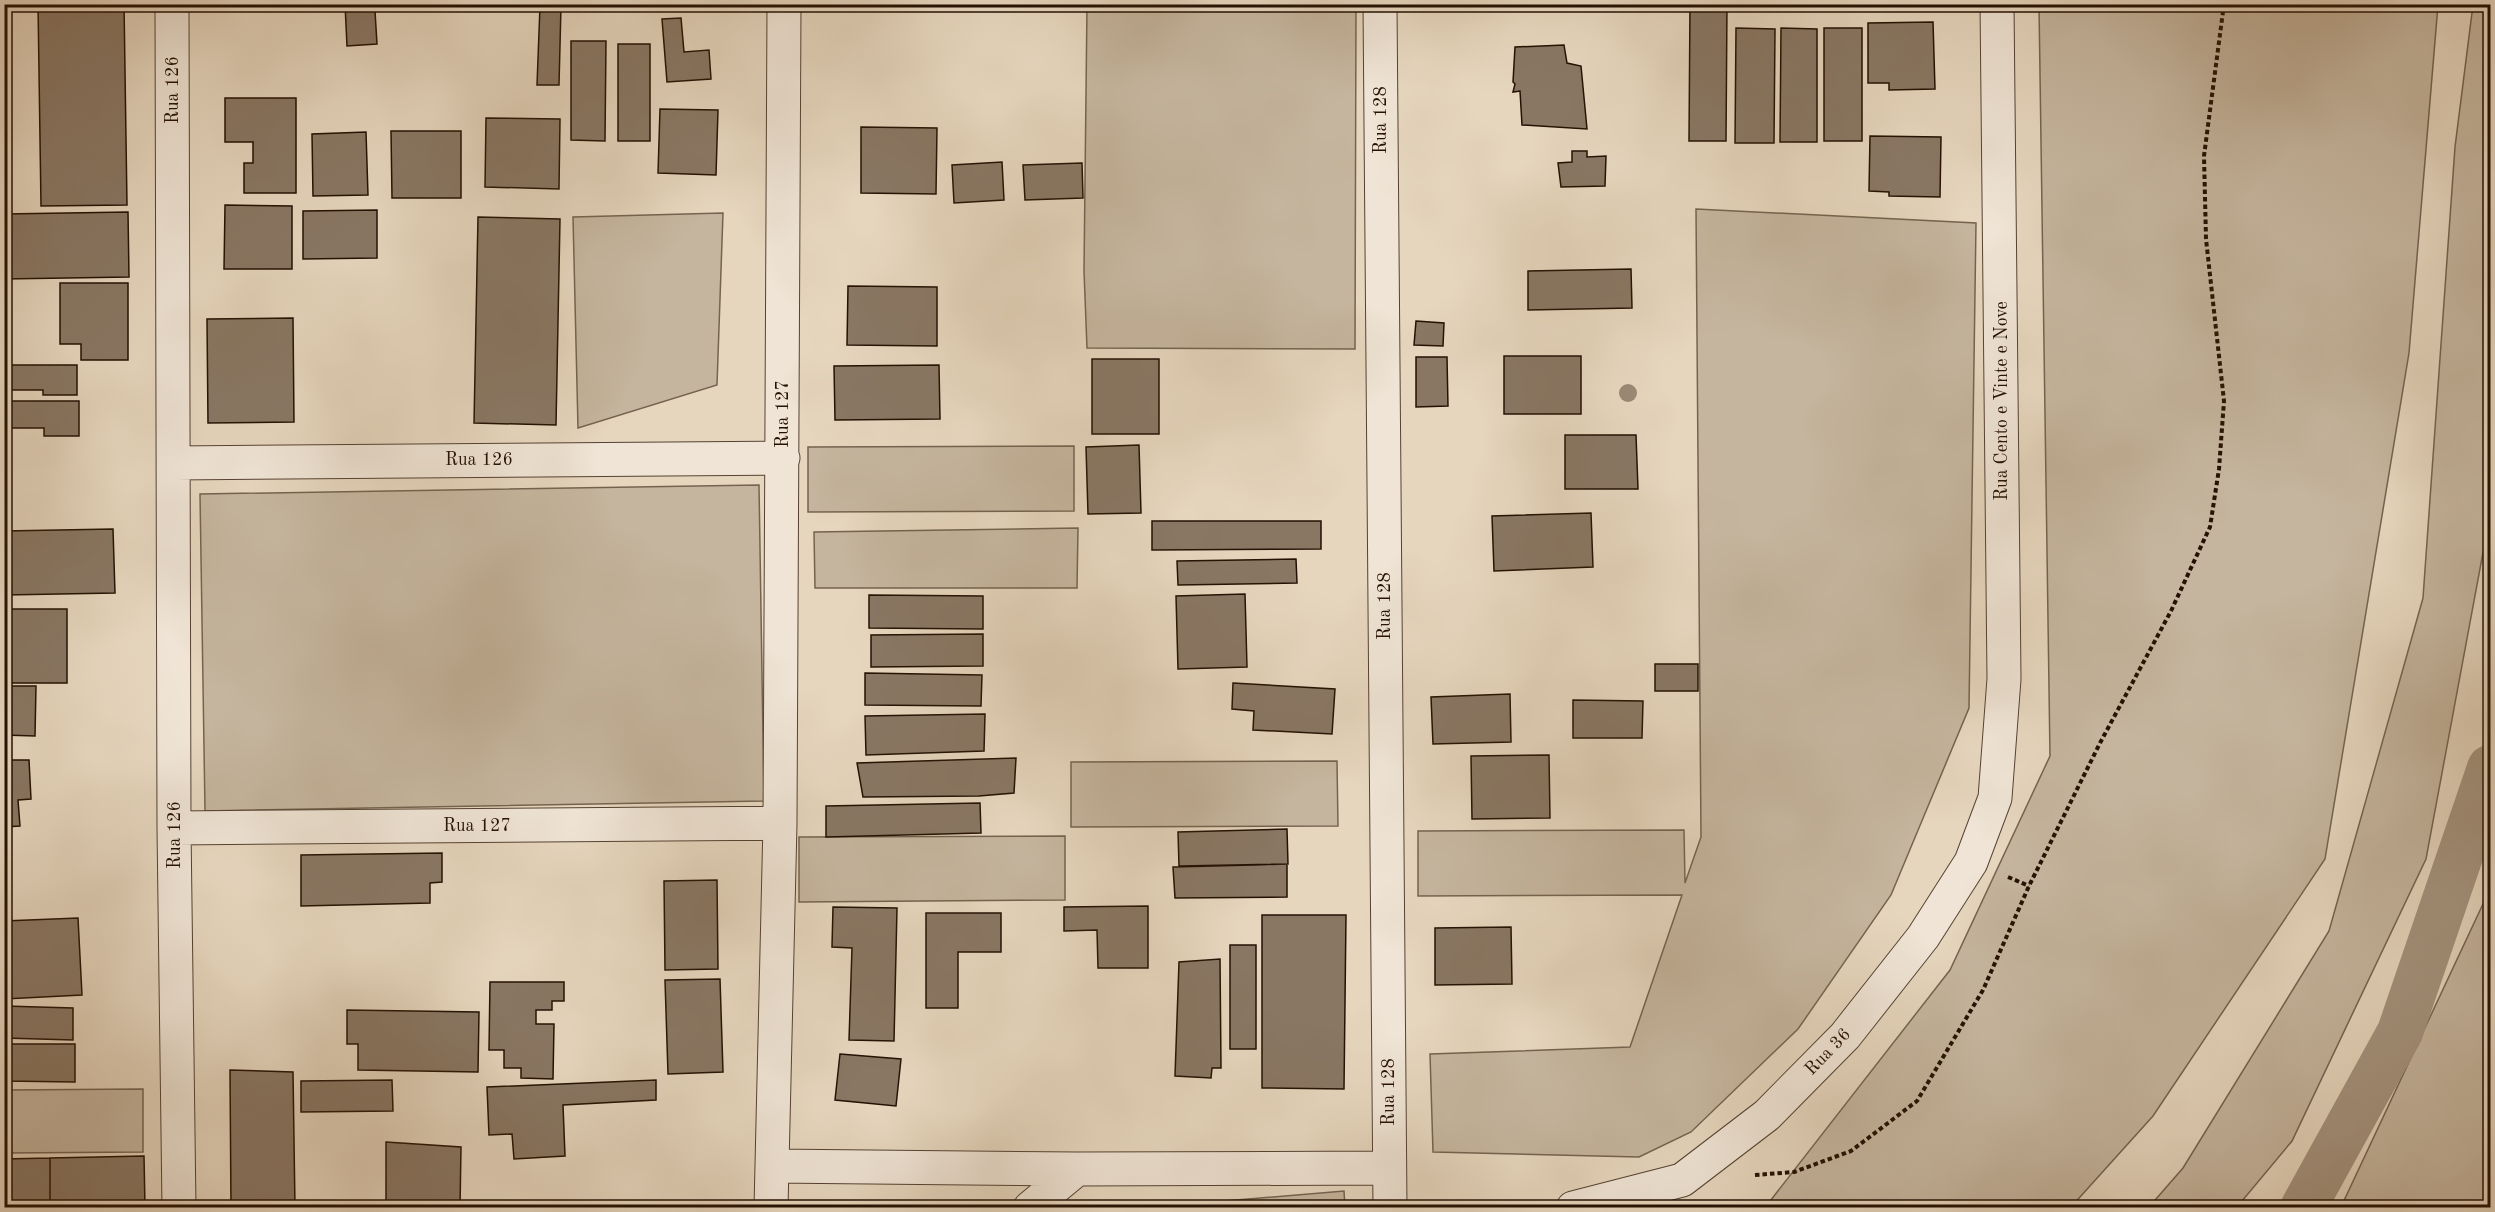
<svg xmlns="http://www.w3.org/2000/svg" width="2495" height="1212" viewBox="0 0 2495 1212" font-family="'Old Standard TT',serif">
	<rect width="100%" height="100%" fill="#e6d6be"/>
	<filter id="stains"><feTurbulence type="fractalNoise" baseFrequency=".00333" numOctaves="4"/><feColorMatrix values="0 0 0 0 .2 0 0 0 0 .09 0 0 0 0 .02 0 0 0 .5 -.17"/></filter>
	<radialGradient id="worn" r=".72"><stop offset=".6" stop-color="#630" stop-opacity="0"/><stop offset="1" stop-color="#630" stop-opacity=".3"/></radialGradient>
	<path fill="#c5b59e" stroke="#756350" stroke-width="1.5" d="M1087 5H1356L1355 349 1087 348 1084 271Z
		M2039 5H2438L2409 353 2325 859 2153 1116 2071 1207H1758L1767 1205 1950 970 2050 756Z
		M2473 5H2490V515L2426 859 2292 1141 2237 1207H2149L2183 1168 2329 931 2423 598 2455 147Z
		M1696 209 1976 223 1969 708 1891 895 1798 1029 1691 1132 1639 1157 1433 1152 1430 1054 1630 1047 1682 895 1418 896V831L1684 830 1685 883 1701 837Z
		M723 213 717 385 578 428 573 217Z
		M1074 446V511L808 512V447Z
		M759 485 764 801 205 811 200 494Z
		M1078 528 1077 588H815L814 532Z
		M1337 761 1338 826 1071 827V762Z
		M1065 836V900L799 902V837Z
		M2490 889V1207H2341Z
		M143 1089V1152L5 1153V1090Z
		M1344 1191 1345 1207H1151Z"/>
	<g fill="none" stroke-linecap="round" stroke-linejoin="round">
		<path stroke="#a4937e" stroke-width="46" d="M2303 1208 2400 1032 2490 768"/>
	</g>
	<path fill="#897764" stroke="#251103" stroke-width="1.5" d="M38 4H124L127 205 41 206Z
		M252 4H292V6Z
		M345 4H385V10L375 11 377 44 347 46Z
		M880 4H951V9L880 10Z
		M1690 4H1727L1726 141H1689Z
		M540 6H561L559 85H537Z
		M681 18 684 52 709 50 711 79 667 82 662 19Z
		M1933 22 1935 89 1889 90V83H1868V23Z
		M1736 28 1775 29 1774 143H1735Z
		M1781 28 1817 29V142H1780Z
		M1824 28H1862V141H1824Z
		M571 41H606L605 141 571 140Z
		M618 44H650V141H618Z
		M1564 45 1567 63 1581 66 1587 129 1522 125 1520 91 1513 92 1515 84 1513 82 1515 47Z
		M225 98H296V193H244V163H253V142H225Z
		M660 109 718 110 716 175 658 173Z
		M486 118 560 119 559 189 485 187Z
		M861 127 937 128 936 194 861 193Z
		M391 131H461V198H392Z
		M366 132 368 195 313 196 312 134Z
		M1870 136 1941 137 1940 197 1889 196V192L1869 191Z
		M1572 151H1587V157L1606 156 1605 186 1561 187 1558 163 1572 162Z
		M1002 162 1004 200 954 203 952 165Z
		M1082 163 1083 198 1025 200 1023 165Z
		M225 205 292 206V269H224Z
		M377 210V258L303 259V211Z
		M128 212 129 277 4 279V214Z
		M478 217 560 219 556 425 474 423Z
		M1631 269 1632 308 1528 310V271Z
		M60 283H128V360H81V344H60Z
		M848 286 937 287V346L847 345Z
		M293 318 294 422 208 423 207 319Z
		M1416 321 1444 323 1443 346 1414 345Z
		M1504 356H1581V414H1504Z
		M1416 357H1447L1448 406 1416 407Z
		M1092 359H1159V434H1092Z
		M4 365H77V395H43V390H4Z
		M939 365 940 419 835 420 834 366Z
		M4 401H79V436H44V428H4Z
		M1565 435H1636L1638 489H1565Z
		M1139 445 1141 513 1088 514 1086 447Z
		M1591 513 1593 567 1494 571 1492 516Z
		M1152 521H1321V549L1152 550Z
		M113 529 115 593 4 595V531Z
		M1296 559 1297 583 1178 585 1177 561Z
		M1245 594 1247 667 1178 669 1176 596Z
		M869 595 983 596V629L869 628Z
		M4 609H67V683H4Z
		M983 634V666L871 667V635Z
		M1655 664H1698V691H1655Z
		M865 673 982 675 981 706 865 705Z
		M1233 683 1335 689 1332 734 1253 730 1254 711 1232 709Z
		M4 686H36L35 736 4 735Z
		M1510 694 1511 742 1433 744 1431 697Z
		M1573 700 1643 701 1642 738H1573Z
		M985 714 984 751 866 755 865 716Z
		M1549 755 1550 818 1472 819 1471 756Z
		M1016 758 1014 793 979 796 863 797 857 763Z
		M4 760H29L31 799 18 800 20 826 4 827Z
		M980 803 981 833 826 837V806Z
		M1287 829 1288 864 1179 866 1178 832Z
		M442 853V882L430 883V903L301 906V855Z
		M1287 864V897L1175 898 1173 867Z
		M717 880 718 969 665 970 664 881Z
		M1148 906V968H1098L1097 930 1064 931V907Z
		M833 907 897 908 894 1041 849 1040 852 948 832 947Z
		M926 913H1001V952H958V1008H926Z
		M1262 915H1346L1344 1089 1262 1088Z
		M78 918 82 995 4 999V921Z
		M1511 927 1512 984 1435 985V928Z
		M1230 945H1256V1049H1230Z
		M1220 959 1221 1068H1212L1211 1078 1175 1076 1179 962Z
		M720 979 723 1072 668 1074 665 980Z
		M490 982H564V1001H552V1010H536V1024H554L553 1079 521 1078V1068H504V1050H489Z
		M4 1006 73 1008V1040L4 1038Z
		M347 1010 479 1012 478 1072 358 1070V1044H347Z
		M4 1044H75V1082L4 1081Z
		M840 1054 901 1059 896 1106 835 1100Z
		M230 1070 293 1072 295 1208H231Z
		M392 1080 393 1111 301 1112V1081Z
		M656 1080V1100L563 1105 565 1156 514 1159 512 1134 489 1135 487 1087Z
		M386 1142 461 1147 460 1208H386Z
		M144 1156 145 1208H50V1158Z
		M50 1158V1208H4V1159Z"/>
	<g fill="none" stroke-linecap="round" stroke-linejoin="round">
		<defs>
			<path id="minor" d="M172 4 174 828 179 1208
				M1380 4 1390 1208
				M175 463 783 458
				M174 828 780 823
				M772 1166 1077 1169 1389 1168
				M771 1208 780 823 784 4
				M1030 1208 1077 1169
				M1573 1208 1682 1180 1767 1115 1845 1036 1923 937 1971 862 1995 798 2004 679 1997 4"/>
		</defs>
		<use href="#minor" stroke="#554232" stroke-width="35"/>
		<path stroke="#251103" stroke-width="4" stroke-dasharray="4.5 3" stroke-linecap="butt" d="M2008 877 2029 886
			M1755 1175 1794 1172 1851 1151 1917 1101 1983 990 2029 886 2100 743 2171 611 2210 527 2219 469 2224 401 2206 239 2204 156 2224 4"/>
		<use href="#minor" stroke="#efe4d5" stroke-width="33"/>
	</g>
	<circle fill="#9b8975" cx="1628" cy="393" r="9"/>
	<g text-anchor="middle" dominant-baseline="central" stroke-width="6" stroke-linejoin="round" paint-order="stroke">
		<g font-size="18" fill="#251103" stroke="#efe4d5">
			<text transform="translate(173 90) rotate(-90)">Rua 126</text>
			<text transform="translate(1381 120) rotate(-90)">Rua 128</text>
			<text transform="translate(2002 401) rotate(-90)">Rua Cento e Vinte e Nove</text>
			<text transform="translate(783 414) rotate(-90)">Rua 127</text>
			<text x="479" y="460">Rua 126</text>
			<text transform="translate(1385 606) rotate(-90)">Rua 128</text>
			<text x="477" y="826">Rua 127</text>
			<text transform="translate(175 835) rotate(-90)">Rua 126</text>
			<text transform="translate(1828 1052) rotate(-46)">Rua 36</text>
			<text transform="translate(1389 1092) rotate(-90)">Rua 128</text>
		</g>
	</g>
	<rect width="2495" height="1212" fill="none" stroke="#e6d6be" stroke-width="24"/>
	<rect x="6" y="6" width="2483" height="1200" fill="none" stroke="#251103" stroke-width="3"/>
	<rect x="12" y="12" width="2471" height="1188" fill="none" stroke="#251103" stroke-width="1.5"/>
	<rect width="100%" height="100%" filter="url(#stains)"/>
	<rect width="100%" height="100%" fill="url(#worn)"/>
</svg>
